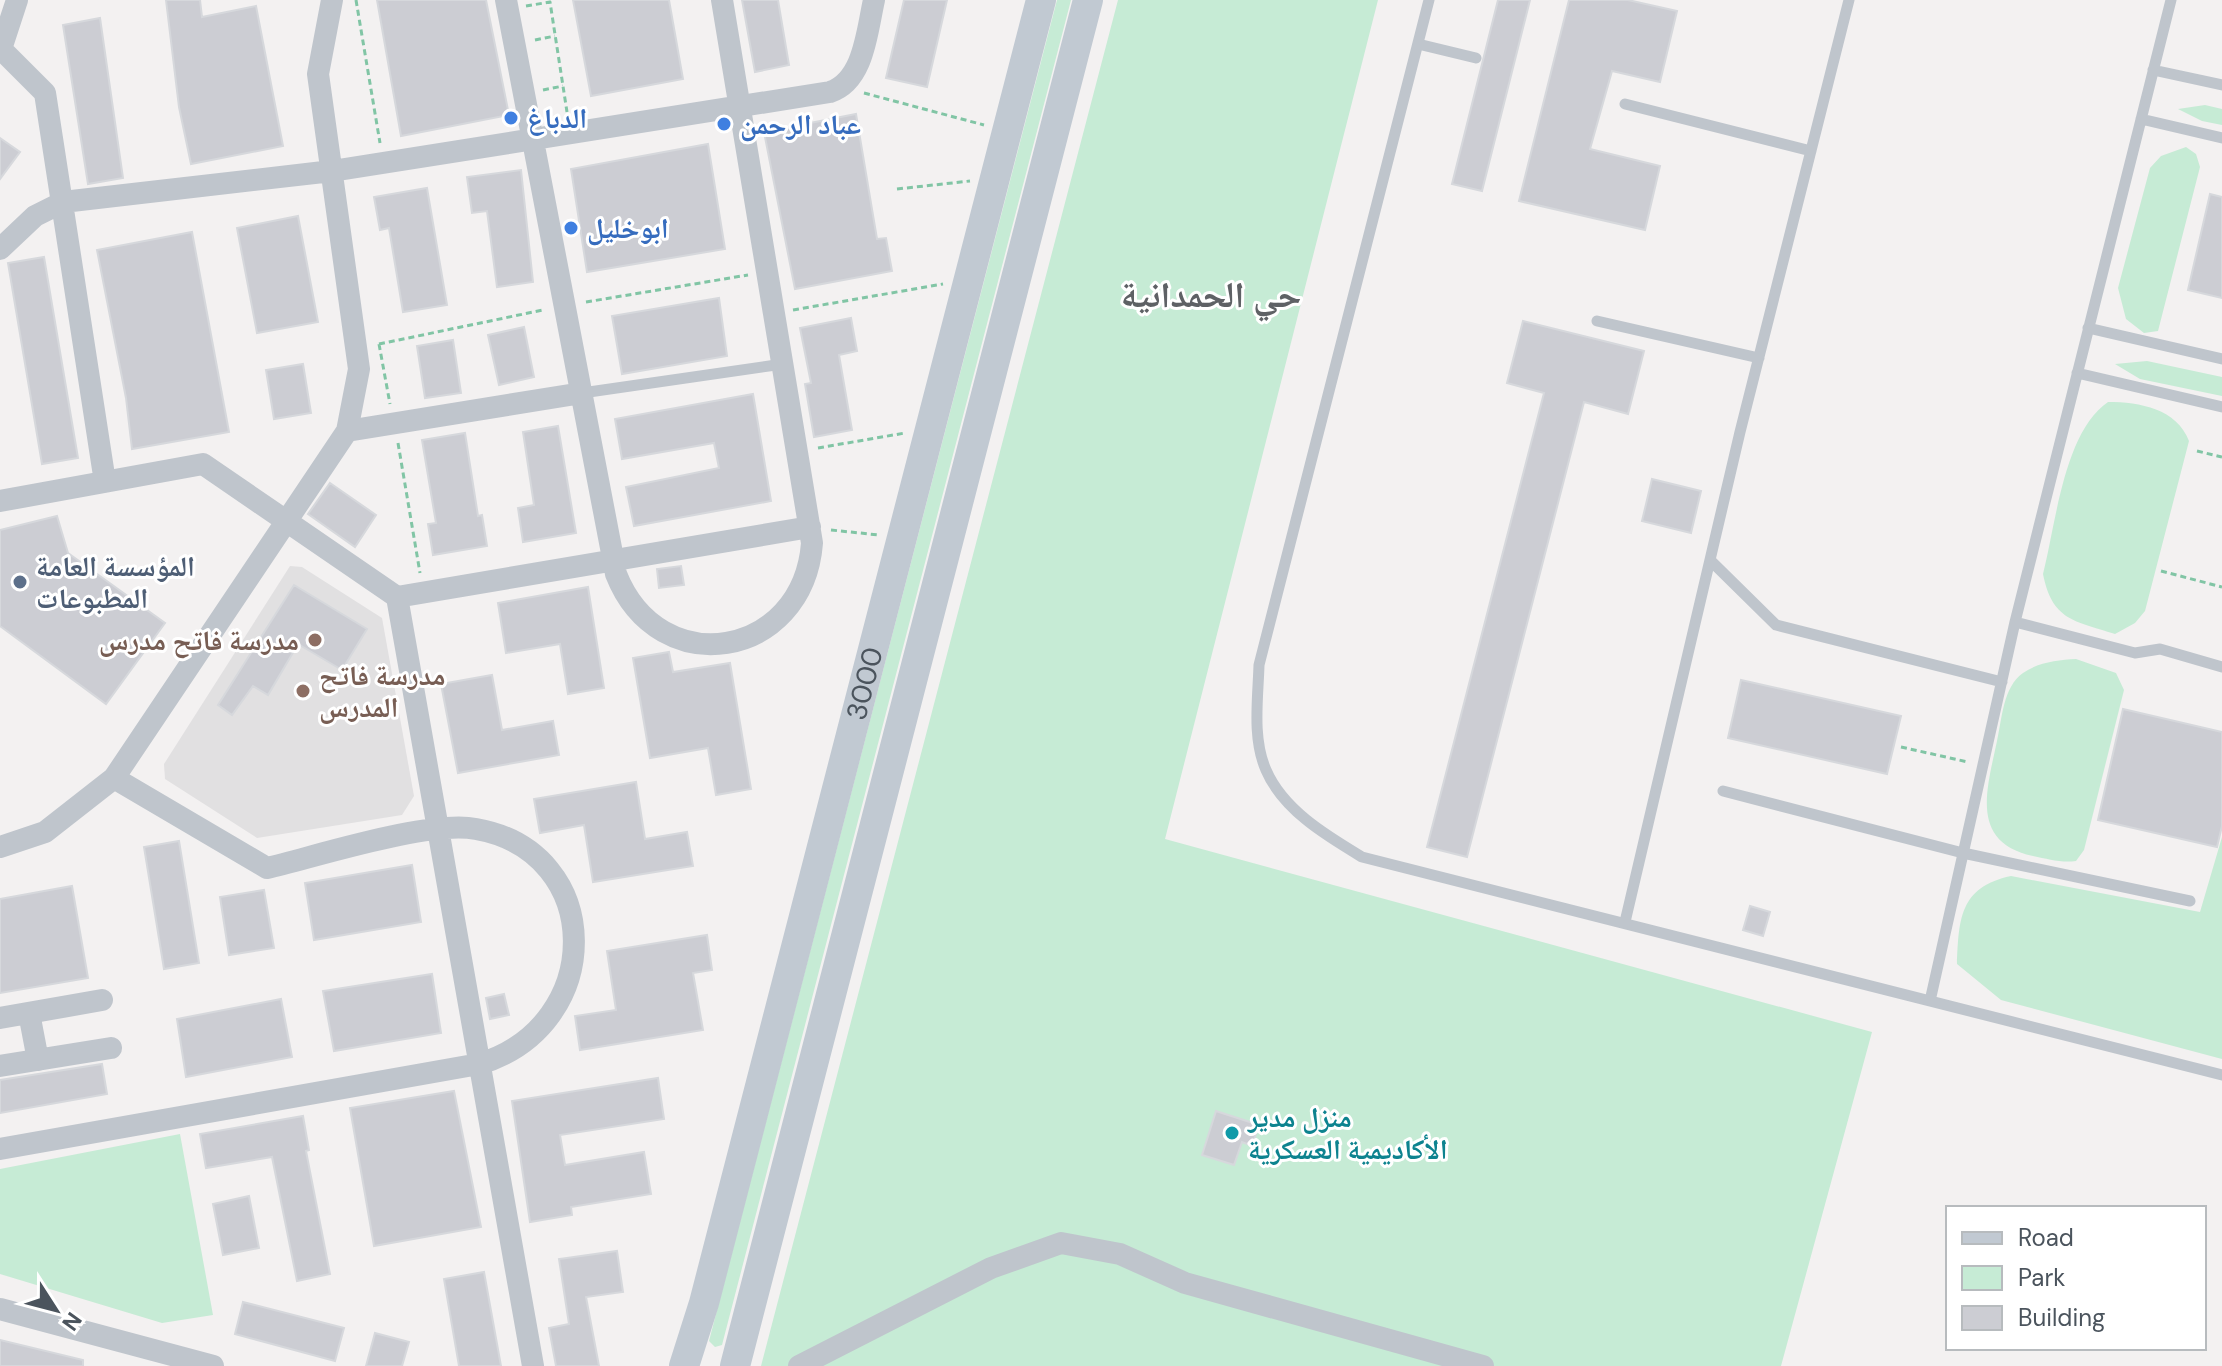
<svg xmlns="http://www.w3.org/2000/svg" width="2222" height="1366" viewBox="0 0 2222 1366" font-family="'DM Sans','Noto Naskh Arabic',sans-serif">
	<rect width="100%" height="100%" fill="#f3f1f1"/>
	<path fill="#e1e0e1" d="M290 566 302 567 382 618 414 796 402 815 257 838 165 779 164 764Z"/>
	<path fill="#c6ebd5" d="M1057 0H1071L722 1345 715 1347 709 1341Z
		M1118 0H1378L1165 839 1872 1032 1781 1366H761Z
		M2205 105 2222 109V125L2202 121 2178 109Z
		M2186 147 2196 154 2200 167 2158 331 2144 333 2126 319 2118 288 2150 168 2161 156Z
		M2147 361 2222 377V396L2140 379 2115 364Z
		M2108 402C2140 402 2177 409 2189 441L2145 611 2135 623 2115 634C2074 621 2052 620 2043 574 2056 523 2064 432 2108 402Z
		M2076 659 2116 673 2124 690 2084 850 2076 861C2061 863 2048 859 2033 856 1969 842 1987 789 1997 741 2002 719 2003 687 2023 673 2039 662 2058 660 2076 659Z
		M2222 837V1059L2001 1000 1957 964C1959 920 1959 887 2011 876L2200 912Z
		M180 1134 213 1315 162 1323 0 1274V1169Z"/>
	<path fill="#cccdd3" stroke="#d6d8dc" stroke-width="2" d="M166 0H200L202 17 256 6 283 146 191 164 179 107Z
		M377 0H486L509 115 401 136Z
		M573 0H669L683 79 591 96Z
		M742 0H778L789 65 755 72Z
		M904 0H947L927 87 886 78Z
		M1498 0H1530L1482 191 1452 184Z
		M1569 0H1628L1677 11 1660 82 1612 71 1590 149 1660 166 1645 230 1519 201Z
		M100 18 123 178 88 184 63 25Z
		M856 114 877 239 886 238 892 271 795 289 764 132Z
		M0 138 20 152 0 179Z
		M708 144 725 249 587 272 571 169Z
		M521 170 533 282 497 287 487 211 472 213 467 177Z
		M427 188 447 305 403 312 389 228 380 230 374 197Z
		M2210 194 2222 197V298L2188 290Z
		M298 216 318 322 257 333 237 228Z
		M192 232 229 432 132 449 126 398 97 250Z
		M44 257 78 458 42 464 8 263Z
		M719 298 727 356 622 374 612 316Z
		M851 318 857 351 839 355 852 430 814 437 805 384 811 383 800 328Z
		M1523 321 1644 351 1628 414 1584 402 1467 857 1427 847 1544 393 1507 383Z
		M524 327 534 377 499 385 488 335Z
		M453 340 461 393 425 398 417 346Z
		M303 364 311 413 274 419 266 370Z
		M753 394 771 501 634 526 626 487 719 468 714 443 622 459 615 419Z
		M558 426 576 533 523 542 518 508 534 505 523 432Z
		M465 433 478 516 482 515 487 546 433 555 428 524 436 523 422 440Z
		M1652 479 1701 491 1691 533 1642 521Z
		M330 483 376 515 355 547 308 514Z
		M57 516 68 553 165 623 106 704 0 626V530Z
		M681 566 684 585 659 588 657 569Z
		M294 585 367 629 342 670 298 644 268 695 253 686 232 715 218 705Z
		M588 587 604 688 568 694 560 644 506 653 498 603Z
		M669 652 673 672 730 663 751 789 716 795 708 748 650 758 633 658Z
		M492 675 502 730 553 721 559 755 458 773 441 684Z
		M1741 680 1901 716 1887 774 1728 738Z
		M2123 709 2222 732V826L2217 847 2098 820Z
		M636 782 645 839 687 832 693 866 593 882 584 825 540 833 534 799Z
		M179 841 199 963 164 969 144 847Z
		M412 865 421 922 314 940 305 883Z
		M72 886 88 978 0 993V899Z
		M264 890 274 948 229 955 220 897Z
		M1750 906 1770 912 1763 936 1743 930Z
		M707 935 712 970 693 973 703 1030 580 1050 575 1016 616 1010 607 951Z
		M432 974 441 1033 334 1051 323 991Z
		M504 994 509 1015 490 1019 486 998Z
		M281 999 292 1057 186 1077 177 1019Z
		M102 1064 107 1094 0 1113V1080Z
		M658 1078 664 1119 560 1135 565 1165 644 1152 651 1194 571 1207 572 1215 530 1222 512 1101Z
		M454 1091 481 1227 374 1246 350 1108Z
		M1216 1111 1259 1125 1252 1146 1242 1142 1234 1165 1202 1155Z
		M303 1116 309 1150 306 1151 330 1274 297 1281 272 1157 206 1168 200 1134Z
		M249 1196 259 1248 223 1255 213 1204Z
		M617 1251 623 1292 586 1297 599 1366H556L549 1328 569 1324 559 1259Z
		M484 1272 501 1366H459L444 1279Z
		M243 1302 344 1328 335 1361 235 1334Z
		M375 1333 409 1342 402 1366H366Z
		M0 1340 83 1360V1366H0Z"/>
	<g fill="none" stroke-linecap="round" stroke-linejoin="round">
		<path stroke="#81c5a5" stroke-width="3" stroke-dasharray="6 4" stroke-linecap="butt" d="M356 0 380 143
			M526 6 550 2 567 112
			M535 40 555 36
			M543 90 563 86
			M864 93 984 125
			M897 189 970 181
			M586 302 748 275
			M793 310 943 284
			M379 344 543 310
			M379 344 390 404
			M398 443 420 573
			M818 448 905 433
			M2197 451 2222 457
			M831 530 879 535
			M2161 571 2222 587
			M1901 747 1968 762"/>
		<path stroke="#bfc5cc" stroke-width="11" d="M1429 0 1259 665C1258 699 1252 738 1266 770 1283 810 1327 836 1362 857L2222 1075
			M1418 44 1476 58
			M2153 70 2222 85
			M1625 104 1811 151
			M2141 119 2222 138
			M1597 321 1759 358
			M2088 328 2222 359
			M2077 373 2222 407
			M582 393 783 364
			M1710 560 1776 625 2002 682
			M2015 622 2135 653 2160 649 2222 667
			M1723 791 1963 853 2190 901
			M1625 922 1740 432 1849 0
			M1930 1001 2015 622 2171 0"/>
		<path stroke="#bfc5cc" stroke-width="22" d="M506 0 616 574C659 683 803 659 812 543L722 0
			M2 50 45 93 105 482
			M0 52 17 0
			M0 249 35 216 63 202 332 171 830 92C864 81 867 31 874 0
			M347 431 582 393
			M0 501 203 464 397 597 810 527
			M397 597 533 1366
			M0 847 45 832 114 778 347 431 359 369 318 74 332 0
			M29 1013 38 1060
			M0 1018 102 1000
			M0 1066 111 1048
			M0 1149 479 1064C606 1026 606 852 476 829 429 820 318 856 267 868L114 778
			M0 1309 213 1366
			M799 1366 991 1268 1061 1243 1120 1254 1185 1283 1483 1366"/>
		<g stroke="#c1c9d2" stroke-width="30">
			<path id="s1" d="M684 1366 704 1303 1041 0"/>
			<path d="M735 1366 1088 0"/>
		</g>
	</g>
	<g fill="#3f7fe0" stroke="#fff" stroke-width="3">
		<circle cx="511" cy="118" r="8"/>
		<circle cx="724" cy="124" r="8"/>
		<circle cx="571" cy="228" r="8"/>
	</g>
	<circle fill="#5c6f8a" stroke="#fff" stroke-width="3" cx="20" cy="582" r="8"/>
	<g fill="#8d6e63" stroke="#fff" stroke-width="3">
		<circle cx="315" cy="640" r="8"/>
		<circle cx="303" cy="691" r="8"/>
	</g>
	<circle fill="#0f9aa8" stroke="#fff" stroke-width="3" cx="1232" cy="1133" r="8"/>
	<g text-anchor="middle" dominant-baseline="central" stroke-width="6" stroke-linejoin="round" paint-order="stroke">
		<g font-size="28" font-weight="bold" fill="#366cbe" stroke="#fff" text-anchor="start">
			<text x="527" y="118">الدباغ</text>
			<text x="740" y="124">عباد الرحمن</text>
			<text x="587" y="228">ابوخليل</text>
		</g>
		<g font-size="28" font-weight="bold" fill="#4e5e75" stroke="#fff" text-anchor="start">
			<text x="36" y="566">المؤسسة العامة<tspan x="36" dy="32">المطبوعات</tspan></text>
		</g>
		<g font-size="28" font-weight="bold" fill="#785e54" stroke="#fff" text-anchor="end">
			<text x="299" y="640">مدرسة فاتح مدرس</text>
			<text x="319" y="675" text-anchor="start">مدرسة فاتح<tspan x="319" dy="32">المدرس</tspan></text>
		</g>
		<g font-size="28" fill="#4b545d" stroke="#fff">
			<text stroke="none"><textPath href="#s1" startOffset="706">3000</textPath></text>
		</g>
		<g font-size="28" font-weight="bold" fill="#0d838f" stroke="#fff" text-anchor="start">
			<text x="1248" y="1117">منزل مدير<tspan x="1248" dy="32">الأكاديمية العسكرية</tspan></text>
		</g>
		<g font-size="36" font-weight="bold" fill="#5e6165" stroke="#fff">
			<text x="1211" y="294">حي الحمدانية</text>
		</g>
	</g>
	<rect x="1946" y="1206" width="260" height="144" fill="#ffffff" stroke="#b7bbbe" stroke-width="2"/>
	<rect x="1962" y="1232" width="40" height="12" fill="#c1c9d2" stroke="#b7bbbe" stroke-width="2"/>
	<text x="2018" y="1246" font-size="24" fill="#4b545d">Road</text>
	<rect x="1962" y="1266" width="40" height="24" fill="#c6ebd5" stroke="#b7bbbe" stroke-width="2"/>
	<text x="2018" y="1286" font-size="24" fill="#4b545d">Park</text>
	<rect x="1962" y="1306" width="40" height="24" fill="#cccdd3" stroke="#b7bbbe" stroke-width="2"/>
	<text x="2018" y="1326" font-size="24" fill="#4b545d">Building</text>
	<g transform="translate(56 1310) rotate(126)" stroke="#ffffff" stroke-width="6" paint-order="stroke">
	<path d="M0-6L14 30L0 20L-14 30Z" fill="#4b545d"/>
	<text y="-12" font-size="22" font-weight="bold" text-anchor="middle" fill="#4b545d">N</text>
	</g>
</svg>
